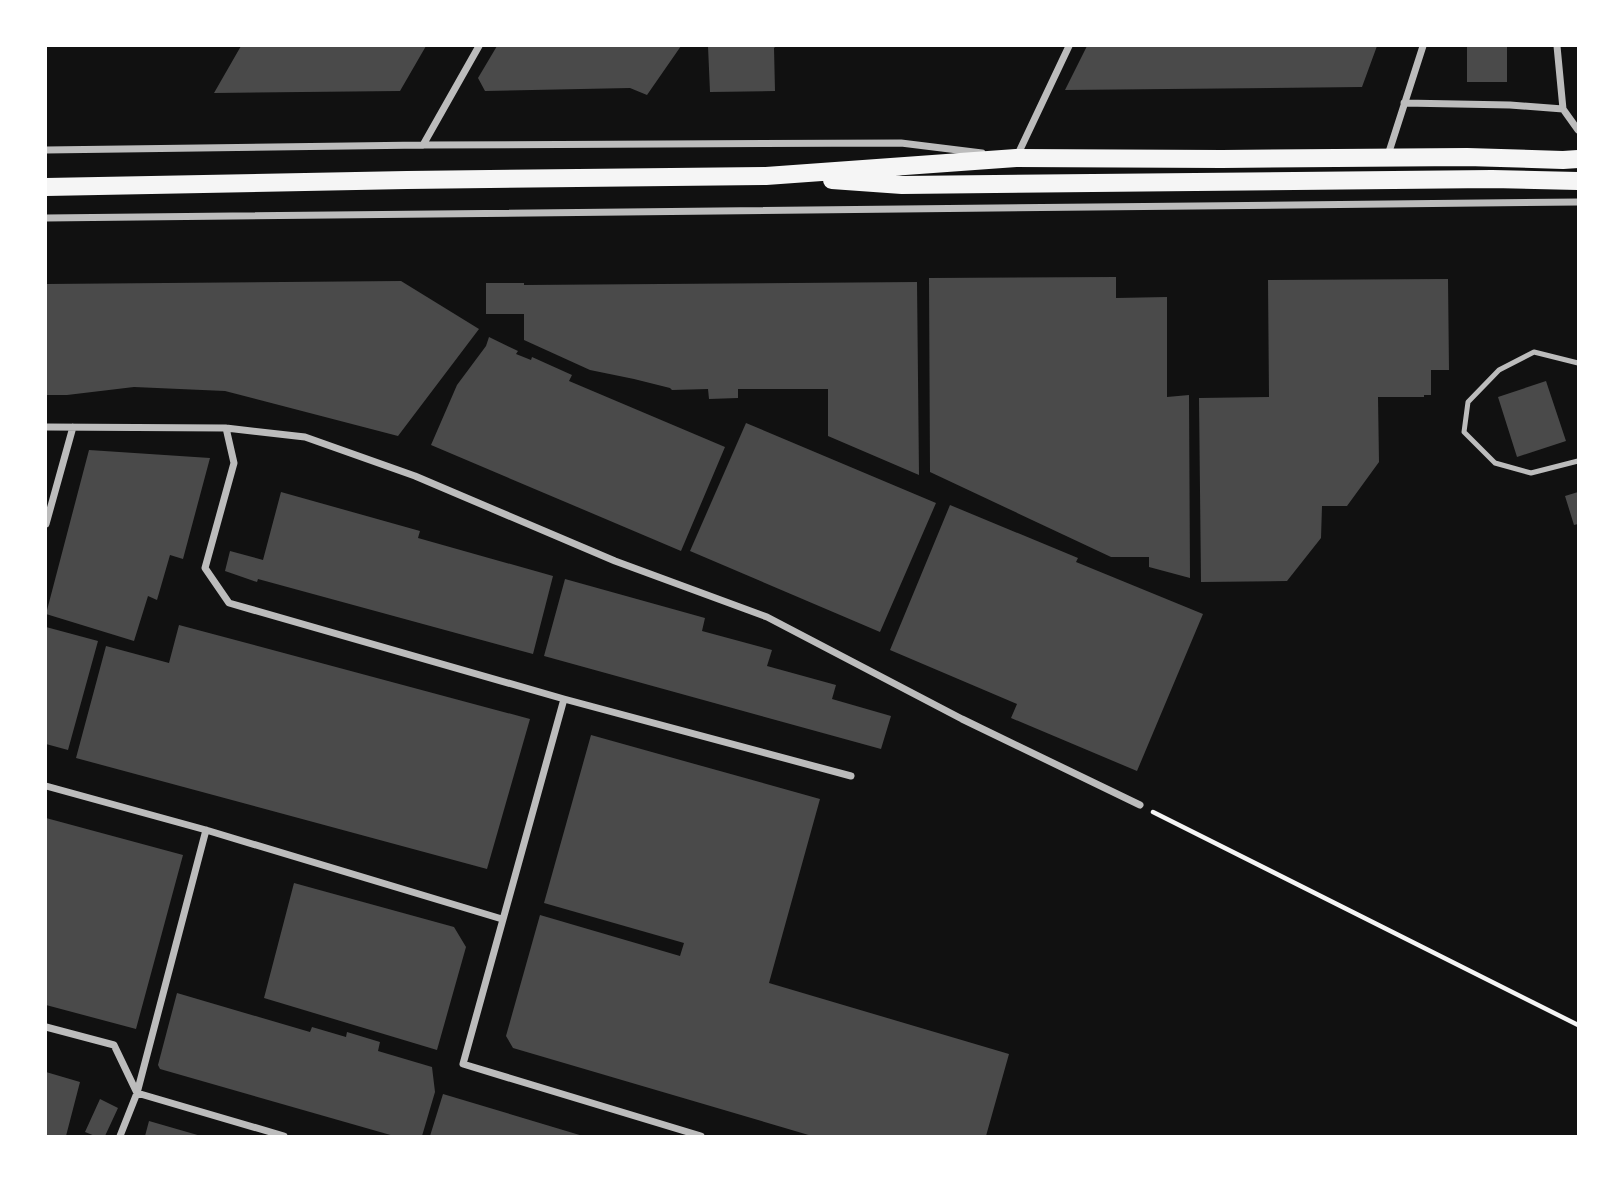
<svg xmlns="http://www.w3.org/2000/svg" width="1624" height="1182" viewBox="0 0 1624 1182" font-family="'Exo 2',sans-serif">
	<rect width="100%" height="100%" fill="#111"/>
	<path fill="#4a4a4a" d="M241 46H426L400 91 214 93Z
		M497 46H681L647 95 630 88 485 91 478 78Z
		M708 46H776L774 48 775 91 710 92Z
		M1087 46H1377L1362 87 1065 90Z
		M1467 46H1507V82H1467Z
		M1116 277V298L1167 297V397L1189 395 1190 578 1149 567V557H1111L930 472 929 278Z
		M1448 279 1449 370H1431V395H1424V397H1378L1379 462 1347 506H1322L1321 538 1287 581 1201 582 1199 398 1269 397 1268 280Z
		M401 281 479 329 398 436 225 391 134 387 67 395H46V284Z
		M917 282 919 475 828 436V389H738V398L709 399 708 389 672 390 670 388 634 379 590 370 524 340V314H486V283H524V285Z
		M489 337 518 351 516 354 531 360 532 357 572 375 569 381 725 447 681 551 431 445 457 385 486 346Z
		M1546 381 1566 441 1517 457 1498 397Z
		M746 423 936 503 880 632 690 551Z
		M89 450 210 458 183 559 170 555 157 600 148 596 134 641 46 614Z
		M281 492 420 531 418 538 553 576 533 654 258 579 257 582 225 571 230 551 263 560Z
		M1578 492V524L1574 525 1565 496Z
		M950 505 1078 558 1076 562 1203 614 1137 771 1011 718 1017 704 890 650Z
		M565 579 705 618 702 631 772 650 767 666 836 685 832 699 891 716 881 749 544 656Z
		M179 625 530 719 487 869 76 758 106 646 169 663Z
		M46 627 98 641 68 750 46 744Z
		M591 735 820 799 769 983 1009 1054 986 1136H812L513 1048 506 1036 540 915 680 956 684 943 544 903Z
		M46 818 183 855 136 1029 46 1005Z
		M294 883 454 927 466 947 437 1050 264 998Z
		M177 993 310 1032 312 1027 346 1037 347 1032 380 1042 378 1051 432 1067 435 1092 422 1136H394L160 1069 158 1065Z
		M46 1072 80 1082 66 1136H46Z
		M443 1094 583 1136H430Z
		M100 1099 118 1108 105 1136H95L85 1132Z
		M149 1121 201 1136H145Z"/>
	<g fill="none" stroke-linecap="round" stroke-linejoin="round">
		<path stroke="#f5f5f5" stroke-width="4.5" d="M1153 812 1578 1025"/>
		<path stroke="#bcbcbc" stroke-width="5" d="M1578 363 1534 352 1499 370 1468 402 1464 432 1495 463 1531 473 1578 461"/>
		<path stroke="#bcbcbc" stroke-width="7" d="M1557 46 1563 109 1578 130
			M1404 103 1510 105 1563 109
			M423 145 479 46
			M46 150 423 145 901 143 982 153
			M1017 156 1069 46
			M1387 158 1423 46
			M46 218 1578 202
			M46 427 226 428 305 437 415 476 615 561 767 617 962 719 1140 805
			M226 428 234 463 205 568 229 603 564 699 851 776
			M46 524 73 427
			M564 699 463 1064 701 1136
			M46 786 206 830 502 919
			M46 1027 114 1045 137 1093 284 1136
			M120 1136 137 1093 206 830"/>
		<path stroke="#f5f5f5" stroke-width="18" d="M832 180 902 185 1492 179 1578 181
			M46 187 407 180 766 176 1016 158 1222 159 1467 157 1563 160 1578 159"/>
	</g>
	<rect width="1624" height="1182" fill="none" stroke="#ffffff" stroke-width="94"/>
</svg>
